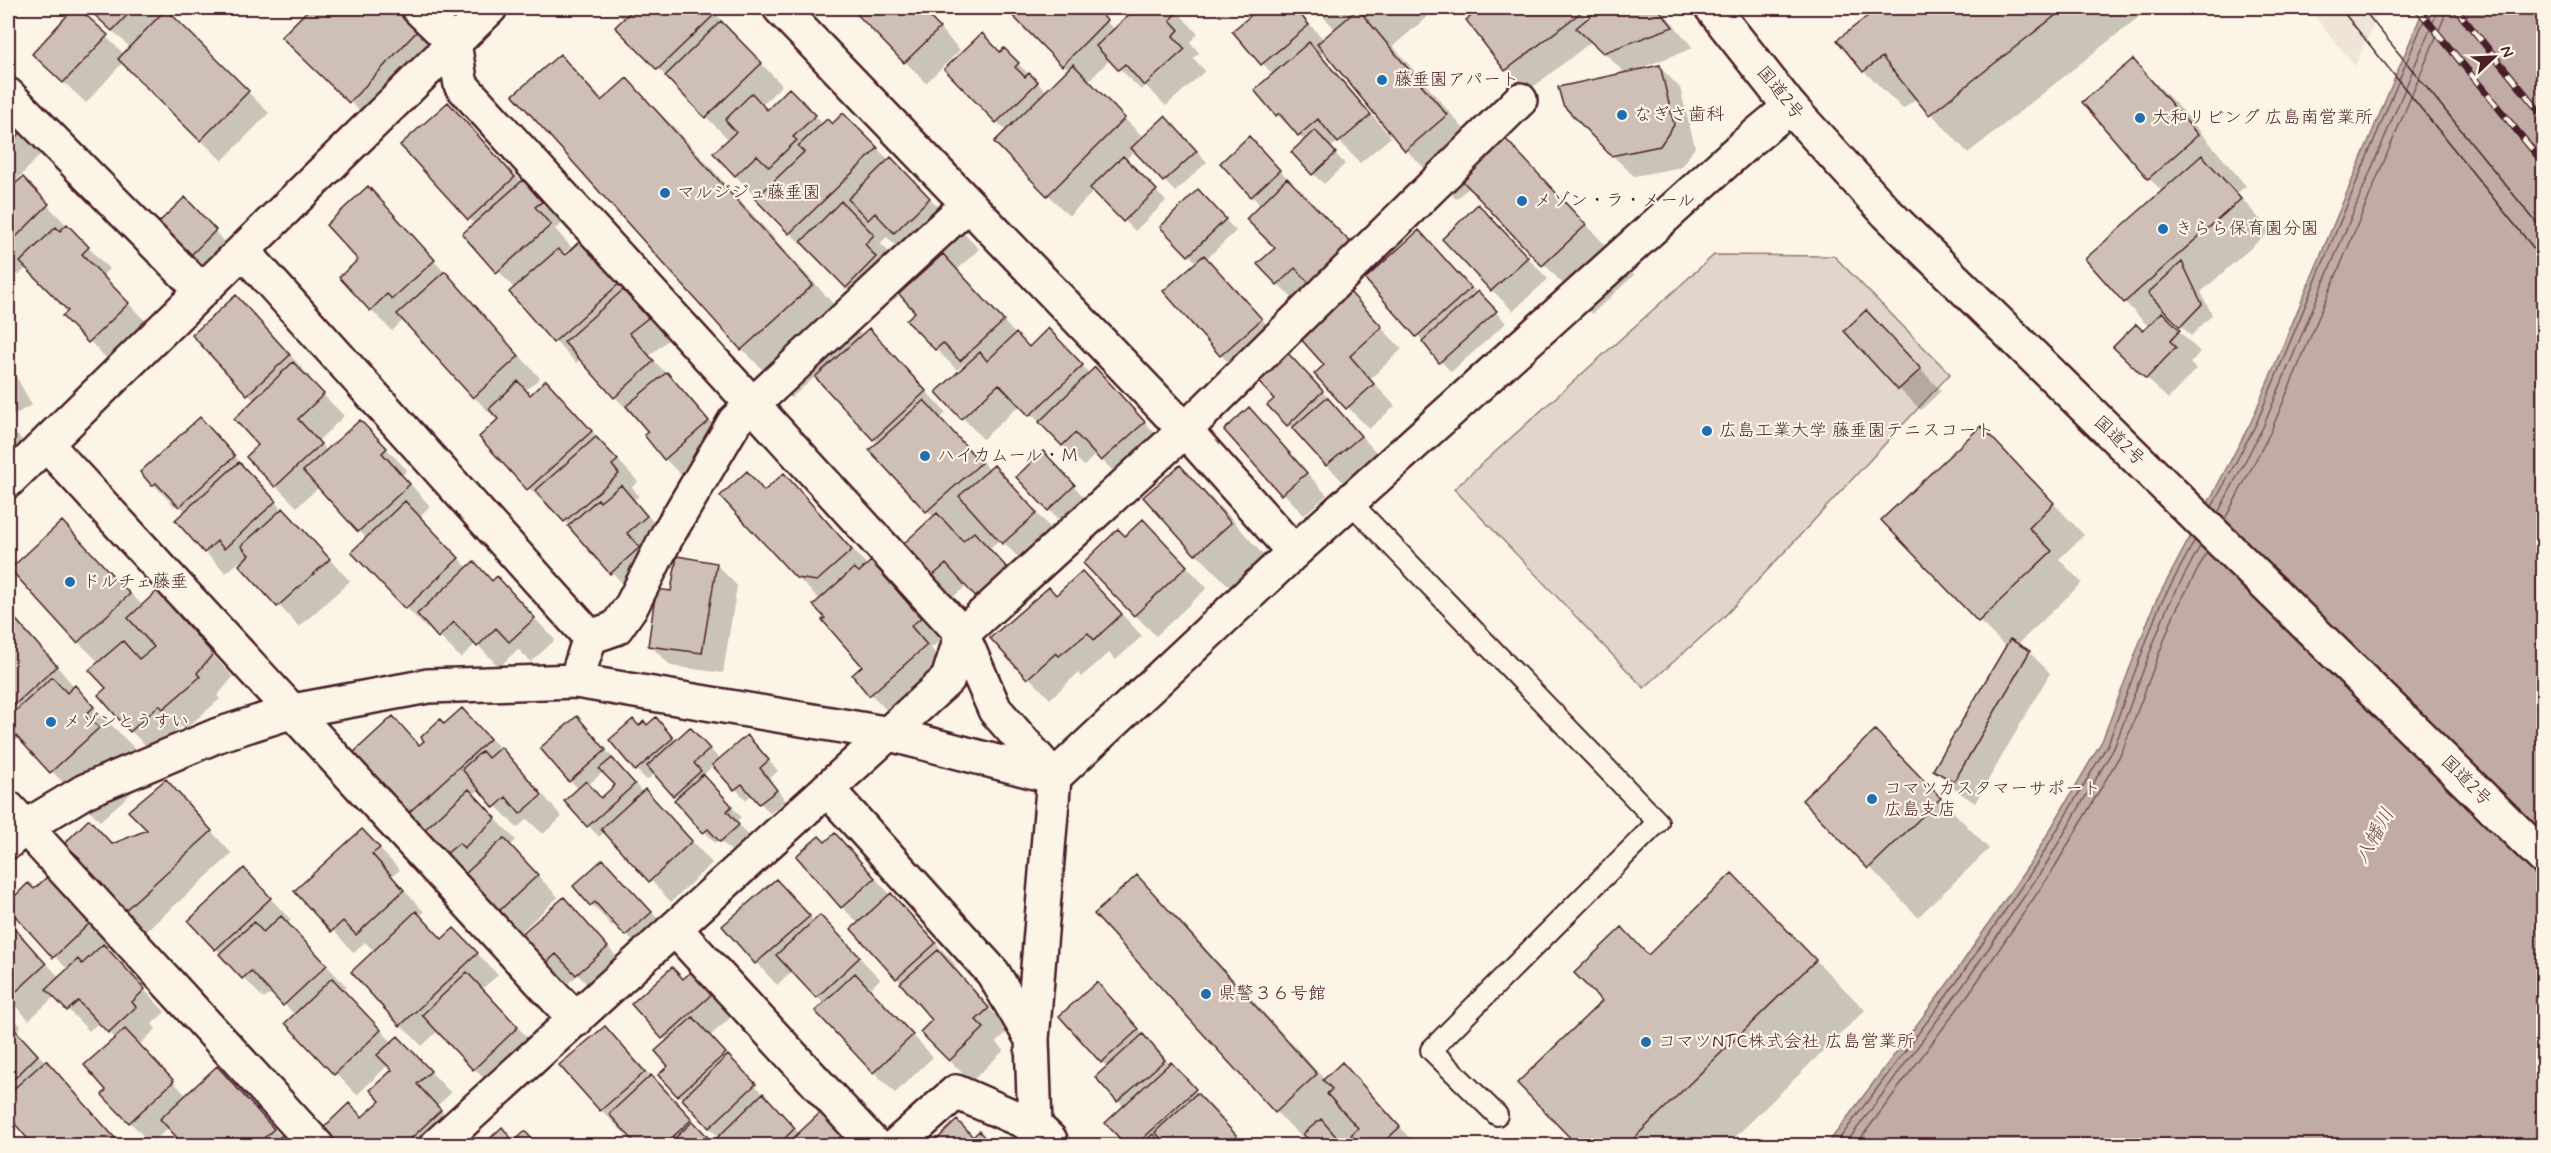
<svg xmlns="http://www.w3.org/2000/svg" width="2551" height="1153" viewBox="0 0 2551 1153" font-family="Mynerve,'Klee One',sans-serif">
	<rect width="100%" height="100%" fill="#fcf5e5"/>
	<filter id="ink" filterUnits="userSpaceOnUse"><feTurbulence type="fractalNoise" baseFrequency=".0167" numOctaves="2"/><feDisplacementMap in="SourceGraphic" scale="12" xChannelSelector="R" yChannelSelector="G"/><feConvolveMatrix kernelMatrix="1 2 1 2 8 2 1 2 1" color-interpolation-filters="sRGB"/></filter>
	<g filter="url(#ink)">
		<path fill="#eee5d7" d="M2308 8H2376L2379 12 2355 66Z"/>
		<path fill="#e2d5ca" stroke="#967a7a" stroke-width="1.5" d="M1714 255 1834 256 1950 374 1723 618 1644 688 1454 489Z"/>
		<path fill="#c0aca5" stroke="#917474" stroke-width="1.5" d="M2424 8H2543V1145L1826 1146 1951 979 2033 859 2102 741 2154 605 2251 422Z"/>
		<path fill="#0003" fill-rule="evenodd" d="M52 8H63L58 13Z
			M76 8 124 54 131 48 88 8H163L269 113 222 161 123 62 86 103 34 54Z
			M215 8H229L222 14Z
			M312 8H400L452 58 381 132 284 37Z
			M612 8H715L712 10 736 35 735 37 782 85 762 105 768 111 789 90 823 124 832 126 843 115 890 161 891 159 979 249 957 270 1029 349 1070 351 1090 374 1095 369 1165 444 1123 481 1096 454 1084 466 1021 404 983 439 962 417 967 366 965 363 957 370 936 349 917 312 931 267 925 262 918 268 887 237 880 243 894 257 868 308 790 233 715 154 729 140 617 27 624 20Z
			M853 8H920L960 50 926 83Z
			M1007 8H1092L1115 30 1128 17 1118 8H1174L1198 34 1190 42 1199 53 1193 58 1205 71 1166 106 1145 85 1141 90 1110 59 1088 82 1144 138 1176 128 1207 162 1175 192 1136 150 1125 160 1166 201 1135 231 1095 190 1069 216 996 142 1007 132 946 69 1000 54 1004 50 1047 92 1069 70Z
			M1262 8H1295L1324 40 1336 30 1315 8H1419L1427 17 1393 46 1485 154 1503 138 1634 275 1592 314 1470 187 1456 199 1406 150 1324 51 1320 55 1391 137 1360 163 1339 141 1330 148 1345 164 1324 184 1313 174 1305 141 1277 115 1273 75 1235 31Z
			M1485 8H1578L1588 20 1602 8H1660L1693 48 1638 69 1639 71 1659 66 1680 88 1695 147 1682 167 1634 176 1612 155 1626 74 1592 41 1528 91 1506 70 1468 21Z
			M1843 8H1853L1847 12Z
			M1881 8H2150L1968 153 1917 98 1903 109 1864 71 1839 40Z
			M559 56 604 100 627 80 676 129 862 336 890 351 946 413 940 419 990 470 994 467 1057 535 1025 564 1000 539 989 549 1031 595 1001 622 967 585 952 598 931 577 934 518 871 450 878 443 816 376 791 398 742 349 515 96Z
			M2133 61 2182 110 2246 186 2237 193 2270 231 2201 292 2212 315 2191 336 2173 317 2169 321 2200 352 2190 363 2196 369 2168 399 2115 347 2143 333 2149 327 2125 302 2163 192 2149 178Z
			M448 104 562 224 555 229 571 247 562 255 565 257 582 241 641 304 638 307 668 340 649 356 688 395 729 443 686 480 665 459 650 432 638 417 636 418 615 397 581 358 576 363 511 292 515 289 464 234 475 225 402 145Z
			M8 119 42 153 16 181 14 179 8 185Z
			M1259 148 1290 181 1347 292 1402 349 1370 379 1395 406 1369 429 1316 374 1326 365 1299 305 1278 284 1277 248 1261 206 1222 163Z
			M22 179 109 269 102 276 149 325 111 363 65 316 70 311 27 267 18 276 8 266V186L11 190Z
			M368 188 540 378 525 391 531 396 567 403 638 482 632 487 639 496 634 500 667 538 632 594 553 508 550 510 481 437 500 419 497 416 495 418 474 397 404 319 392 331 371 310 360 260Z
			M184 200 225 242 201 265 160 223Z
			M1209 202 1236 231 1206 259 1282 341 1242 376 1221 355 1197 263 1162 227Z
			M1499 228 1548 279 1513 311 1492 290Z
			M1419 232 1506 323 1451 372 1367 279Z
			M257 319 310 377 308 379 344 416 318 441 327 451 381 443 407 470 402 475 430 506 419 517 468 568 493 582 497 578 555 640 531 662 518 649 499 667 476 643 461 658 430 627 427 629 353 552 367 539 319 487 297 507 276 486 260 446 255 401 248 394Z
			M1887 333 1941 391 1921 410 1899 389Z
			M8 362 32 405 8 418Z
			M1306 373 1381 458 1348 487 1288 425Z
			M1249 409 1327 495 1304 515 1226 430Z
			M8 426 30 448 8 479Z
			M221 440 270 497 350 581 299 627 239 562 226 573 205 552 186 512 178 504 175 507 142 472Z
			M1043 453 1084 497 1059 520 1049 510Z
			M2011 459 2084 535 2059 559 2082 583 2017 645 2029 652 2050 673 1975 803 1957 791 1935 770 2006 647 1979 621Z
			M1180 467 1229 516 1279 573 1246 603 1197 554 1146 497Z
			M747 473 766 492 784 475 868 566 871 563 892 584 941 640 931 648 947 667 892 716 854 676 864 666 827 618 822 599H819L797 577Z
			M62 523 143 606 157 593 233 677 217 696 220 699 185 729 181 726 152 752 131 731 108 688 100 663 78 642Z
			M1125 538 1164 542 1207 588 1156 636 1135 615Z
			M716 564 737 586 723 673 671 666 650 645Z
			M1103 594 1142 636 1116 660 1109 653 1081 677 1078 673 1050 699 992 638 1056 597Z
			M8 608 76 689 143 757 147 779 100 821 19 737 14 742 8 735Z
			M462 710 522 770 562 817 543 834 527 819 517 828 480 789 473 795 516 840 510 846 558 897 521 932 468 875 406 815 393 718 421 746Z
			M639 727 666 730 676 741 701 739 720 760 757 747 778 771 769 779 786 801 770 813 752 794 746 800 714 765 703 775 741 817 736 822 749 836 732 852 719 839 715 843 705 832 655 773 647 780 636 770Z
			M588 729 643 793 666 813 712 863 671 902 605 831 599 837 566 801 579 790 542 748ZM603 772 617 786 602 799 588 785Z
			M166 781 232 854 145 932 124 911 81 859 89 821 113 845 149 830Z
			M1924 781 1989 849 1918 917 1805 800Z
			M362 831 400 870 392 876 424 912 419 917 443 940 475 951 498 975 482 989 538 1049 495 1090 438 1031 422 1046 401 1025 375 952 365 942 354 953 297 891Z
			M835 835 956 965 953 968 1009 1030 996 1042 1004 1050 971 1082 922 1032 935 1020 853 929 859 924 842 907 825 844Z
			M244 871 291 920 287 924 347 987 343 991 393 1043 398 1038 451 1093 437 1106 461 1132 447 1146H340L363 1119 382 1101 394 1070 389 1064 357 1095 287 1023 295 1015 273 992 264 999 190 921Z
			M1137 877 1186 927 1325 1080 1363 1086 1417 1146H1362L1353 1136 1344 1144 1345 1146H1303L1307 1142 1276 1112Z
			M624 882 672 934 648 956 616 923 612 926 575 886Z
			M28 885 34 891 68 901 110 946 106 949 165 1012 152 1024 156 1029 139 1045 187 1096 238 1090 282 1137 292 1146H179L183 1142 169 1127 151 1144 104 1095 108 1089 116 1039 100 1022 89 1031 55 996 29 1020 8 998V922L60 978 68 970 8 906Z
			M564 899 628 969 598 995 578 975 566 985 545 963Z
			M797 902 815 922 841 938 880 979 870 989 933 1057 895 1093 874 1072 824 1004 793 971 777 985 724 927Z
			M1781 925 1865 1010 1726 1146H1580L1649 956Z
			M692 973 732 1016 710 1036 775 1107 800 1134 822 1113 853 1146H727L678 1095 660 1075 670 1066 668 1042 664 1038 683 981Z
			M1097 984 1159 1051 1170 1065 1216 1111 1245 1146H1129L1124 1107 1097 1077 1108 1068 1102 1062Z
			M8 1012 21 1026 15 1032 67 1083 123 1146H36L8 1113Z
			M605 1028 626 1049 716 1146H640L625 1129 622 1131 601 1110 561 1065Z"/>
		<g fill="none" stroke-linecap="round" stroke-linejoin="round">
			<path stroke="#79575c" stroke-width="1.5" d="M2212 507 2256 424 2429 8
				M2218 513 2263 427 2436 15 2437 8
				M2225 519 2271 431 2444 18 2446 8
				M1834 1146 1956 983 2038 862 2108 744 2159 607 2195 540
				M1844 1146 1962 987 2045 866 2114 748 2166 610 2200 546
				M1855 1146 1970 992 2053 870 2122 752 2174 614 2207 552"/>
		</g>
		<path fill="#cfc0b7" stroke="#4a1f2b" stroke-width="1.5" d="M74 8H78L108 35 63 83 32 54Z
			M87 8H134L112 31Z
			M310 8H402L422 26 349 103 281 37Z
			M635 8H711L716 13 657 70 615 27Z
			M851 8H921L940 28 904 63Z
			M1005 8H1094L1107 20 1062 66Z
			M1136 8H1175L1178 11 1170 20 1179 30 1173 36 1185 49 1144 86 1125 64 1118 70 1096 46Z
			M1260 8H1295L1309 25 1261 65 1232 31Z
			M1483 8H1575L1580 13 1505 71 1466 20Z
			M1600 8H1658L1673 27 1603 53 1576 28Z
			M1878 8H2065L1929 115 1882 57 1863 72 1837 40Z
			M166 9 249 91 200 141 118 59Z
			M1358 9 1447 115 1405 151 1317 44Z
			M721 21 762 63 705 118 665 76Z
			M982 33 1000 52 1004 48 1019 63 1015 67 1025 77 1029 73 1038 82 996 123 944 69Z
			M1309 42 1371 115 1338 143 1318 119 1298 136 1279 113 1276 116 1254 90Z
			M560 54 601 101 627 78 813 285 741 350 513 95Z
			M2133 59 2198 135 2148 179 2082 102Z
			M1073 64 1125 118 1047 196 994 142Z
			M1660 65 1674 125 1660 146 1611 156 1563 105 1558 87Z
			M789 88 816 115 793 137 797 140 769 167 757 155 735 176 713 153 736 132 725 120 752 93 767 110Z
			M448 102 515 177 468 220 400 145Z
			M843 113 878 148 789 234 755 199 804 152 798 146 827 119 832 124Z
			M1165 116 1197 151 1163 182 1131 148Z
			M8 117 22 131 8 146Z
			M1315 130 1336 153 1312 175 1291 152Z
			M1249 136 1280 170 1251 197 1220 163Z
			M1503 136 1586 225 1542 266 1459 177Z
			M2202 155 2241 199 2124 303 2085 259Z
			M1123 156 1157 190 1123 222 1090 188Z
			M891 157 930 198 894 233 875 213 868 220 848 199Z
			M23 177 49 204 8 245V184L11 187Z
			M1287 178 1352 244 1311 285 1295 268 1277 285 1257 264 1275 248 1246 219Z
			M523 180 542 202 535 207 551 225 496 273 462 234Z
			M368 186 435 260 392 299 387 294 370 311 339 277 358 260 326 225Z
			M1198 189 1226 219 1188 256 1160 227Z
			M185 197 216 230 190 256 158 223Z
			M841 201 874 235 865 244 876 257 846 288 801 242Z
			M1478 204 1528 257 1491 291 1442 239Z
			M67 224 89 247 82 254 129 303 88 343 62 316 68 311 20 262 56 227 60 231Z
			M1419 230 1471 288 1416 337 1365 279Z
			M582 239 621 282 553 343 509 292 558 249 565 255Z
			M943 254 1004 321 960 361 943 343 935 350 906 320 915 312 899 294Z
			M1204 255 1262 319 1220 356 1163 291Z
			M2182 262 2202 304 2180 327 2148 293Z
			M445 271 519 356 473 398 397 314Z
			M623 290 648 318 629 333 654 361 614 398 564 342Z
			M1349 291 1382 327 1350 356 1374 384 1346 409 1314 374 1324 365 1299 337Z
			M1478 291 1497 311 1439 363 1422 341Z
			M236 295 290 355 247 395 192 335Z
			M1866 310 1921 369 1898 390 1844 331Z
			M2162 312 2180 330 2170 341 2176 347 2146 379 2113 347 2136 324 2143 331Z
			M869 328 926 391 873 440 815 377Z
			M1048 328 1083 365 1029 416 999 384 961 419 936 392 980 352 987 361 1016 333 1029 347Z
			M1285 350 1323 391 1287 426 1267 405 1274 399 1255 378Z
			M293 362 324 394 298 419 321 444 275 487 246 457 258 445 234 419Z
			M1095 367 1145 422 1101 461 1075 433 1062 446 1039 422Z
			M667 372 709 421 664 460 644 435 648 432 626 406Z
			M546 380 592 431 527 490 479 437 498 419 489 409 518 381 530 395Z
			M1327 397 1361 436 1326 466 1292 428Z
			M924 400 981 463 926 512 869 450Z
			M1249 407 1307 473 1281 495 1224 430Z
			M200 417 235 456 179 507 156 483 152 486 140 472Z
			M360 420 387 448 382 453 410 484 358 532 303 471Z
			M1981 426 2054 503 2029 528 2052 551 1978 622 1881 520Z
			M596 437 618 460 612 465 619 474 564 522 535 491Z
			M1043 451 1075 485 1048 511 1016 477Z
			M239 462 276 501 224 549 217 541 204 553 175 520Z
			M994 465 1037 513 1002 544 959 496Z
			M1180 465 1231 523 1195 555 1143 497Z
			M747 471 764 491 784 473 852 550 817 581 796 578 720 496Z
			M621 485 647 516 627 533 640 547 610 574 568 526 598 499 600 502Z
			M405 501 459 558 405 609 351 552Z
			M283 508 330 559 277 607 239 565 249 555 241 546Z
			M937 513 963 541 974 532 1011 572 979 601 946 564 930 578 901 546Z
			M1143 519 1187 566 1134 616 1083 563 1118 529 1125 536Z
			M62 521 130 594 77 643 10 569Z
			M677 556 717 563 702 653 648 646 656 589 671 591Z
			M474 561 492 581 497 576 535 618 509 642 496 628 477 647 454 622 438 638 417 614Z
			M871 561 921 618 911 626 927 645 869 696 852 675 862 666 822 620 825 618 813 605 854 568 859 572Z
			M1082 571 1122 614 1094 640 1088 633 1059 656 1056 653 1027 679 990 638 1049 587 1056 595Z
			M157 591 213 654 197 673 200 677 163 709 159 705 130 732 98 695 106 688 89 670 123 641 139 659 154 647 128 618Z
			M8 611 57 666 9 710 8 709Z
			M2010 639 2030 651 1954 782 1933 770Z
			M52 677 67 693 75 685 94 707 86 714 99 728 50 773 8 727V718Z
			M462 708 490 739 405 816 352 754 393 716 419 745 424 741 421 737 440 719 444 724Z
			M577 716 606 750 569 782 540 748Z
			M656 717 673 738 635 771 609 740 633 719 639 726 644 721 647 725Z
			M690 727 710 749 694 763 701 771 673 796 647 766Z
			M1875 730 1941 798 1868 869 1802 800Z
			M747 735 769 760 760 768 777 790 759 804 742 784 734 790 712 765Z
			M501 747 542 795 520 814 506 797 494 808 462 769 482 751 488 758Z
			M612 758 635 784 587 827 564 801 586 781 601 798 615 785 599 769Z
			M703 774 732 806 727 811 739 825 720 842 708 829 703 833 674 800Z
			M166 779 212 831 123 912 74 860 80 858 64 844 89 819 112 844 147 830 128 811Z
			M469 789 496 818 464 848 459 843 445 855 423 831Z
			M645 789 692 841 649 882 601 829Z
			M362 829 380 848 372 854 404 890 356 935 343 921 331 932 294 891Z
			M835 833 875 878 841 908 796 856 819 836 825 842Z
			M504 838 538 875 499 911 465 874Z
			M603 859 652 912 625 936 595 902 590 906 573 886Z
			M244 868 271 898 215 950 188 921Z
			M1732 873 1816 960 1626 1146H1578L1517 1083 1602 1001 1574 973 1622 927 1648 955Z
			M1137 875 1317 1074 1275 1113 1094 914Z
			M47 877 90 923 53 958 8 908V903L28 883 34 889Z
			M776 879 810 916 755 964 722 926Z
			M891 893 936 943 896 979 851 929Z
			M564 897 608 947 576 975 556 954 544 965 519 936Z
			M416 911 442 939 454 928 478 953 400 1026 351 972Z
			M820 915 860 957 816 998 776 955Z
			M281 916 327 965 283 1006 251 971 242 979 219 954 254 922 263 932Z
			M8 921 46 964 8 999Z
			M103 944 145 989 132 1002 136 1007 108 1033 78 1001 67 1011 46 989 78 959 82 964Z
			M938 950 989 1008 976 1020 984 1028 949 1061 920 1032 932 1020 900 983Z
			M672 967 683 979 692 971 712 994 662 1039 631 1004Z
			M467 972 518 1027 473 1070 422 1015Z
			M855 973 913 1035 873 1073 815 1011Z
			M332 978 381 1030 334 1075 285 1023Z
			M1097 982 1139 1029 1101 1063 1059 1016Z
			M693 1017 726 1053 677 1096 658 1075 668 1066 655 1051Z
			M8 1022 38 1055 8 1085Z
			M605 1026 645 1072 600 1111 559 1065Z
			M125 1029 174 1081 129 1123 102 1095 106 1090 84 1065Z
			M1143 1034 1165 1060 1117 1102 1095 1077Z
			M398 1036 431 1071 417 1084 441 1110 403 1146H338L322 1129 349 1103 362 1117 380 1101 370 1090 392 1070 377 1055Z
			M728 1055 756 1084 709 1128 682 1099Z
			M46 1060 122 1146H34L8 1116V1094Z
			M1171 1062 1196 1089 1135 1146H1127L1105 1123Z
			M1342 1062 1400 1127 1379 1146H1360L1351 1135 1358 1128 1327 1094 1332 1089 1323 1080Z
			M217 1066 274 1129 255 1146H177L181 1142 160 1119Z
			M651 1075 692 1119 663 1146H638L609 1114Z
			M763 1093 795 1128 777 1146H725L717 1138Z
			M1197 1093 1237 1136 1227 1146H1168L1155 1132Z
			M822 1111 843 1134 834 1143 837 1146H785Z
			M1321 1119 1344 1146H1300L1308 1139 1303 1134Z
			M957 1120 973 1137 979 1131 992 1146H937L934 1142Z
			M693 1121 716 1146H667Z
			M502 1127 514 1142 525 1131 538 1146H482Z
			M283 1134 293 1146H271Z
			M1153 1134 1163 1146H1140Z"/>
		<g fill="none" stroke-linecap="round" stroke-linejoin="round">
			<defs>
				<path id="service" d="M1350 502 1658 822 1431 1050 1497 1115"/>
				<path id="minor" d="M418 8 454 43 461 85 962 634 995 710 1054 777 1032 1039 1035 1126 1033 1146
					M780 8 1185 430 1294 552
					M8 95 201 290
					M243 251 590 637
					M46 444 576 1020
					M8 481 490 8
					M576 681 590 637 616 628 632 605 667 536 735 421 967 205
					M827 789 993 973 1032 1039
					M8 808 317 1146
					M8 842 25 827 85 791 218 735 293 711 428 686 576 681 890 734 1054 777
					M675 929 875 1146
					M436 1146 948 679 962 634 1185 430 1520 100
					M895 1146 956 1092 1035 1126 1050 1140"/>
				<path id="tertiary" d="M1054 777 1294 552 1742 147 1790 107"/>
				<path id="trunk" d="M1712 8 1790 107 1888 214 2544 858"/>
			</defs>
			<use href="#service" stroke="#4a1f2b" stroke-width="24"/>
			<use href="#minor" stroke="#4a1f2b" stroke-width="38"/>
			<use href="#tertiary" stroke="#4a1f2b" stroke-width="38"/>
			<use href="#trunk" stroke="#4a1f2b" stroke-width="38"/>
			<use href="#service" stroke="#fcf5e5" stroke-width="20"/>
			<use href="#minor" stroke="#fcf5e5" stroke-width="33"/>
			<use href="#tertiary" stroke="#fcf5e5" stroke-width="33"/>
			<use href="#trunk" stroke="#fcf5e5" stroke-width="33"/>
			<path stroke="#4a1f2b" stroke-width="1.5" d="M2340 8 2544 261
				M2362 8 2544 232"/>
			<defs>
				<path id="rail" d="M2417 8 2544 164
					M2455 8 2544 117"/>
			</defs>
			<use href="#rail" stroke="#4a1f2b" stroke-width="7"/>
			<use href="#rail" stroke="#fcf5e5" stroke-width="4.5" stroke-dasharray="14" stroke-linecap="butt"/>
		</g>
	</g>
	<g fill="#1f6fb2" stroke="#fcf5e5" stroke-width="2">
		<circle cx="1382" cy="80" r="6"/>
		<circle cx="1622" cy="115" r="6"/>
		<circle cx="2140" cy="118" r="6"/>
		<circle cx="665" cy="193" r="6"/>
		<circle cx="1522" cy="201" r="6"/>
		<circle cx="2163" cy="229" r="6"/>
		<circle cx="1707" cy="431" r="6"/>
		<circle cx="925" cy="456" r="6"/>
		<circle cx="70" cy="582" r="6"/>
		<circle cx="51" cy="722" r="6"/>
		<circle cx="1872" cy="799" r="6"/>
		<circle cx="1206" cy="994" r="6"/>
		<circle cx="1646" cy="1042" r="6"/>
	</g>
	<g text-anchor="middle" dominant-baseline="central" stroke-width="4.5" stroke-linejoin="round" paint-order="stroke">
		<g font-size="18" fill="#4a1f2b" stroke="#fcf5e5" text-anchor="start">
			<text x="1394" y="80">藤垂園アパート</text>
			<text x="1634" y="115">なぎさ歯科</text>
			<text x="2152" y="118">大和リビング 広島南営業所</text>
			<text x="677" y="193">マルジジュ藤垂園</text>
			<text x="1534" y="201">メゾン・ラ・メール</text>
			<text x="2175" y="229">きらら保育園分園</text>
			<text x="1719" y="431">広島工業大学 藤垂園テニスコート</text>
			<text x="937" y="456">ハイカムール・Ｍ</text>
			<text x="82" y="582">ドルチェ藤垂</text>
			<text x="63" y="722">メゾンとうすい</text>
			<text x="1884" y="789">コマツカスタマーサポート<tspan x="1884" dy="21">広島支店</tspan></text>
			<text x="1218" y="994">県警３６号館</text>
			<text x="1658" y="1042">コマツNTC株式会社 広島営業所</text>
		</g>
		<g font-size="18" fill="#4a1f2b" stroke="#fcf5e5">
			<text transform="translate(1780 93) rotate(51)">国道2号</text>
			<text transform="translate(2119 441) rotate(44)">国道2号</text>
			<text transform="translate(2466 781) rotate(45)">国道2号</text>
		</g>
		<g font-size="20" font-style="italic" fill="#6d4950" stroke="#fcf5e5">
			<text transform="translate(2375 836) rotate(-61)">八幡川</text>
		</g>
	</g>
	<rect width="2551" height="1153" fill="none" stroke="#fcf5e5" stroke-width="30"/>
	<rect x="15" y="15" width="2521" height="1123" fill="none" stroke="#4a1f2b" stroke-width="2" filter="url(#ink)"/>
	<g transform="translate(2494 57) rotate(67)" stroke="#fcf5e5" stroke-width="4.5" paint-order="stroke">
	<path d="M0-4.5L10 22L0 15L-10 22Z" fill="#4a1f2b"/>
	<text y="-9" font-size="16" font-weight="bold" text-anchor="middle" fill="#4a1f2b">N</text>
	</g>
</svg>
